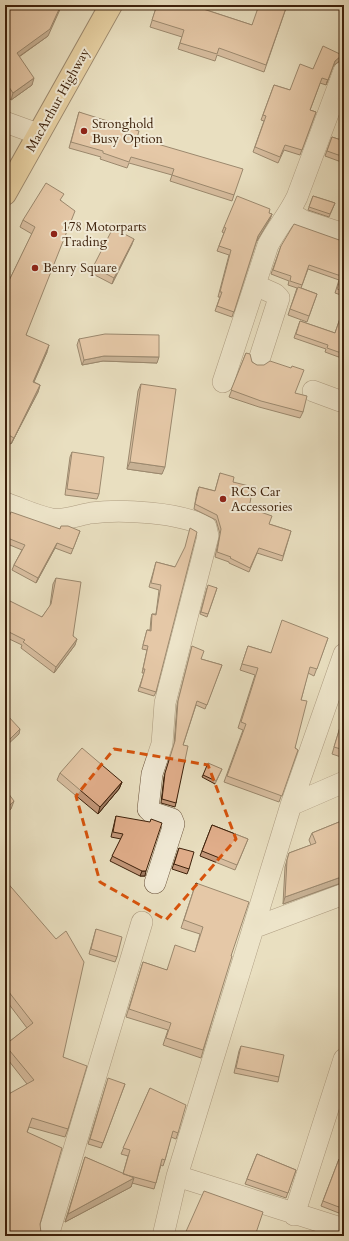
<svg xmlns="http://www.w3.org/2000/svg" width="349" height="1241" viewBox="0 0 349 1241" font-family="Cardo,serif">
	<rect width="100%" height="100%" fill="#e9dfc0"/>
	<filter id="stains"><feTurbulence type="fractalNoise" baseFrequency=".005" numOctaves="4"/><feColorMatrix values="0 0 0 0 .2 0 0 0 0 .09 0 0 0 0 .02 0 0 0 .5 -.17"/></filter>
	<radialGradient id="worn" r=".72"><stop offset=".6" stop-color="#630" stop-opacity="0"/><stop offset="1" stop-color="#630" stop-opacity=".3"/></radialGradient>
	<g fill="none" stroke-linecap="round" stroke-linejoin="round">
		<defs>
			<path id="minor" d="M5 122 38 134
				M290 213 304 221 344 234
				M255 285 275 294 279 298 259 360
				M223 382 268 245C277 228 289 214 297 197L344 71
				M313 391 340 401H344
				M5 503C20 508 36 516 52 519 64 521 79 515 91 513 120 509 181 512 206 527L208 536 165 703 162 744 152 774 148 809 151 812 172 819 174 824 155 883
				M291 805 344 782
				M253 928 344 894
				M177 1176 344 1229
				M294 1215 344 1059
				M48 1236 142 922
				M163 1236 177 1176 291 805 344 654"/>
			<path id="highway" d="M5 194 111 5"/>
		</defs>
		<use href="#minor" stroke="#685038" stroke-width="22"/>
		<use href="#highway" stroke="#3d210b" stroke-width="24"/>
		<use href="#minor" stroke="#f1ead6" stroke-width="21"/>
		<use href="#highway" stroke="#e4c080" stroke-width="22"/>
	</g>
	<path fill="#c29678" stroke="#3d210b" d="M5 5 48 36 19 57 32 85 11 100 5 92Z
		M157 5H191L252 25 287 5 264 72 217 55 215 61 178 49 182 37 150 27Z
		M341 60 333 66 326 85 320 83 310 110 316 112 300 155 284 150 278 163 253 152 264 121 261 120 274 85 290 90 313 69Z
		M79 112 137 138 234 195 232 201 170 181 172 175 129 163 127 168 100 159 101 157 69 148Z
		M332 137 344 141V163L325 156Z
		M344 187V197L341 196Z
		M313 196 335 203 329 217 308 210Z
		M61 200 26 335 47 352 34 382 40 385 38 392 11 444 5 441V289L32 234 20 227 23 220Z
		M269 213 272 214 270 219 257 240 232 317 215 311 220 297H218L229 255 217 251 224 233 222 232 224 227Z
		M342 241H344V296L335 293 339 280 308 269 301 288 317 294 307 322 288 315 297 288 288 285 289 281 271 274 281 246Z
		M132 244 112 284 91 273 93 267Z
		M344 307V359L325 352 326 349 294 338 300 321 335 333Z
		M79 339 157 363 103 361 82 365 77 345Z
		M246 353 252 362 295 393 303 412 300 418 259 407 229 397Z
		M141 384 162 474 127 469 138 391Z
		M72 452 99 494 97 499 65 495 70 457Z
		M220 473 233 482 249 508 269 524 291 531 282 561 257 553 249 572 229 563V562L215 557 220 534 216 520 194 509 197 492 199 487 215 491Z
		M5 526 60 529 80 531 71 554 55 548 36 583 12 570 14 565 22 550 5 543Z
		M156 562 175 567 156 692 154 696 138 691 144 673H142L147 650 142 649 147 630H150L151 618 152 614H156L159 590 149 587Z
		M56 578 73 636 75 645 54 673 21 648 22 645 5 637V607L42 617 50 606 53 584Z
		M207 588H217L207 617 200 614Z
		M328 638 314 676 308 673 301 700 295 748 298 750 279 802 224 782 243 730 238 728 255 675 240 670 248 646 271 653Z
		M192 646 201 659 222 665 205 709 196 705 183 745 176 803 175 807 161 803 164 777 174 745 177 705Z
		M344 714V758L332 754Z
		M222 769 215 784 202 777 203 775Z
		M60 773 122 782 119 789 98 814 57 780Z
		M116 816 145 876H140L110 861 121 839 111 837 115 820Z
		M344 820V882L283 904 285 867 289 853 311 845 309 840 312 833Z
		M212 825 248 839 235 870 200 856Z
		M179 848 189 869 187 874 172 869Z
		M5 880 63 1057 68 1129 65 1137 29 1127 27 1132 5 1236 27 1084 5 1056V1045L27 1028 5 999Z
		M196 883 231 956 201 1058 163 1045 168 1030 126 1017 143 962 166 970 195 952 200 934 181 928Z
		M96 929 117 957 115 962 89 954Z
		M344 950V969L340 958 342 951Z
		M241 1046 279 1077 278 1082 234 1073 239 1051Z
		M107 1082 125 1084 101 1148 88 1144Z
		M150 1088 178 1133 176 1139 171 1137 165 1160 163 1166 161 1165 154 1189 132 1183 131 1187 65 1222 85 1157 123 1174 128 1156 121 1154Z
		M257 1154 296 1170 286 1198 245 1184Z
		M339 1159 344 1161V1215L321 1206Z"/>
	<path fill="#9e7a61" stroke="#3d210b" d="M61 5H62L48 36 14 60 17 53Z
		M342 55 341 60 333 66 326 85 335 61Z
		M34 78 32 85 11 100 13 93Z
		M272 214 270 219 257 241 258 236Z
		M134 239 132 244 112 284 114 278Z
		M49 345 47 352 31 388 33 382Z
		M104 356 159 357 157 363 103 361 82 365 84 360Z
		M40 385 38 392 11 444 14 438Z
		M130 462 165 467 162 474 127 469Z
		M57 543 55 548 36 583 38 578Z
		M77 639 75 645 54 673 56 667Z
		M20 729 19 734 5 747 7 742Z
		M122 782 119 789 98 814 100 807Z
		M14 801 11 809 5 815V810Z
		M142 871H146L145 876H140Z
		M344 876V882L283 904 285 897Z
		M134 1178 131 1187 65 1222 68 1214Z"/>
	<path fill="#e1ae8b" stroke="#3d210b" d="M5 5H61L50 29 17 53 34 78 13 93 5 81Z
		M157 5H191L252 25 259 5H287L266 65 219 48 217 54 180 43 184 30 152 20Z
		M323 46 342 55 335 61 328 80 322 78 310 110 316 112 302 150 285 145 280 157 255 147 266 116 263 115 274 85 290 90 300 64 313 69Z
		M79 112 139 131 137 138 243 169 234 195 172 175 174 169 131 157 129 162 103 153V151L71 142Z
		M332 137 344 141V157L327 151Z
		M46 183 64 194 60 200 75 211 26 335 49 345 33 382 40 385 14 438 5 433V320L7 315H5V289L35 227 23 220Z
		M344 187V192L342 191Z
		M237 196 270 209 269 213 272 214 258 236 234 312 217 306 222 292H220L231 250 219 246 226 228 224 227Z
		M313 196 335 203 330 214 309 207Z
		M294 224 342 241H344V291L337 289 341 276 309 265 302 285 290 281 291 276 273 270 281 246Z
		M113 228 134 239 114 278 93 267Z
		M298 287 317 294 309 316 290 309Z
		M344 307V354L327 348 328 345 296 334 300 321 335 333Z
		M105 334 159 335V357L104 356 84 360 79 339Z
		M246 353 250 354 252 362 257 365H264L270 361 291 368 292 366 304 370 295 393 307 396 303 412 261 401 231 390Z
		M141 384 176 389 165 467 130 462Z
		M72 452 104 457 99 494 67 489Z
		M220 473 234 477 233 482 253 487 249 508 272 516 269 524 291 531 283 556 259 548 250 568 230 558 231 557 217 552 221 529 217 515 195 504 199 487 215 491Z
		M11 512 60 529 61 526H68L80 531 73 549 57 543 38 578 14 565 25 545 5 537V526Z
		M190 528 197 532 156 692 140 687 145 669H143L148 646 143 645 147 630 151 631 152 614 156 615 161 585 151 583 156 562 175 567 185 547Z
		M56 578 81 582 73 636 77 639 56 667 23 642 25 640 5 630V607L8 600 42 617 51 604Z
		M208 585 217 588 208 614 201 612Z
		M282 620 328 638 317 669 310 667 301 700 307 701 295 748 298 750 282 796 227 776 246 724 241 722 258 668 242 664 248 646 271 653Z
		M192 646 204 651 201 659 222 665 207 705 197 701 183 745 188 746 176 803 162 799 165 773 175 741 178 701Z
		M344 714V750L334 747Z
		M7 715 20 729 7 742 5 741V717Z
		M82 748 122 782 100 807 60 773Z
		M208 763 222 769 216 781 203 775Z
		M5 789 14 801 5 810Z
		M116 816 150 822 151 819 162 823 146 871H142L112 856 123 834 113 832Z
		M344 820V876L285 897 287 860 289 853 316 843 312 833Z
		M212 825 248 839 237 865 202 851Z
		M179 848 194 852 189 869 174 864Z
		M5 880 56 939 66 931 84 962 63 1057 87 1066 68 1129 32 1118 27 1132 62 1148 40 1224 41 1233 40 1236H5V1096L34 1080 5 1045 33 1023 5 987Z
		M196 883 249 902 231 956H232L203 1050 166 1038 171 1023 129 1009 143 962 167 970 175 945 195 952 203 927 184 920Z
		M96 929 122 937 117 957 91 949Z
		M241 1046 284 1055 279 1077 236 1068Z
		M108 1078 125 1084 103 1143 90 1139Z
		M150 1088 186 1105 178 1133 173 1131 165 1160 162 1159 156 1183 123 1174 130 1150 123 1148Z
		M257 1154 296 1170 288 1193 247 1179Z
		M85 1157 134 1178 68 1214Z
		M339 1159 344 1161V1209L323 1201Z
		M204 1191 263 1212 255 1236H184Z"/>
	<path d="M0 0H349V1241H0ZM114 749 208 765 236 839 166 920 100 882 76 796Z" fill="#e9dfc0" fill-opacity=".55" fill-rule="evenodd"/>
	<path fill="none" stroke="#d7530c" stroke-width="3" stroke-dasharray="8 5" stroke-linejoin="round" d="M114 749 208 765 236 839 166 920 100 882 76 796Z"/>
	<g fill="#8f2418" stroke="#f1ead6" stroke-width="1.5">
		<circle cx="84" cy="131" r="4"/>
		<circle cx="54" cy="234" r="4"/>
		<circle cx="35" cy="268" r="4"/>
		<circle cx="223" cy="499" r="4"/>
	</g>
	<g text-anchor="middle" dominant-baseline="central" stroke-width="4" stroke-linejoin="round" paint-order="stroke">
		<g font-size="13" fill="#3d210b" stroke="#f1ead6">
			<text transform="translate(58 100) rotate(-61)">MacArthur Highway</text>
		</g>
		<g font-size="13" fill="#3d210b" stroke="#f1ead6" text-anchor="start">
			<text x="92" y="124">Stronghold<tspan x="92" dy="15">Busy Option</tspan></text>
			<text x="62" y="227">178 Motorparts<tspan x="62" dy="15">Trading</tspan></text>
			<text x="43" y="268">Benry Square</text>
			<text x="231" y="492">RCS Car<tspan x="231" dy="15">Accessories</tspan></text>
		</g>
	</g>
	<rect width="349" height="1241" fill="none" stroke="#e9dfc0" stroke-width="20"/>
	<rect x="6" y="6" width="337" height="1229" fill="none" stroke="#3d210b" stroke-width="2"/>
	<rect x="10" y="10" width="329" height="1221" fill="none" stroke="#3d210b"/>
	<rect width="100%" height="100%" filter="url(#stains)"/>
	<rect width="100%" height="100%" fill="url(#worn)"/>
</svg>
